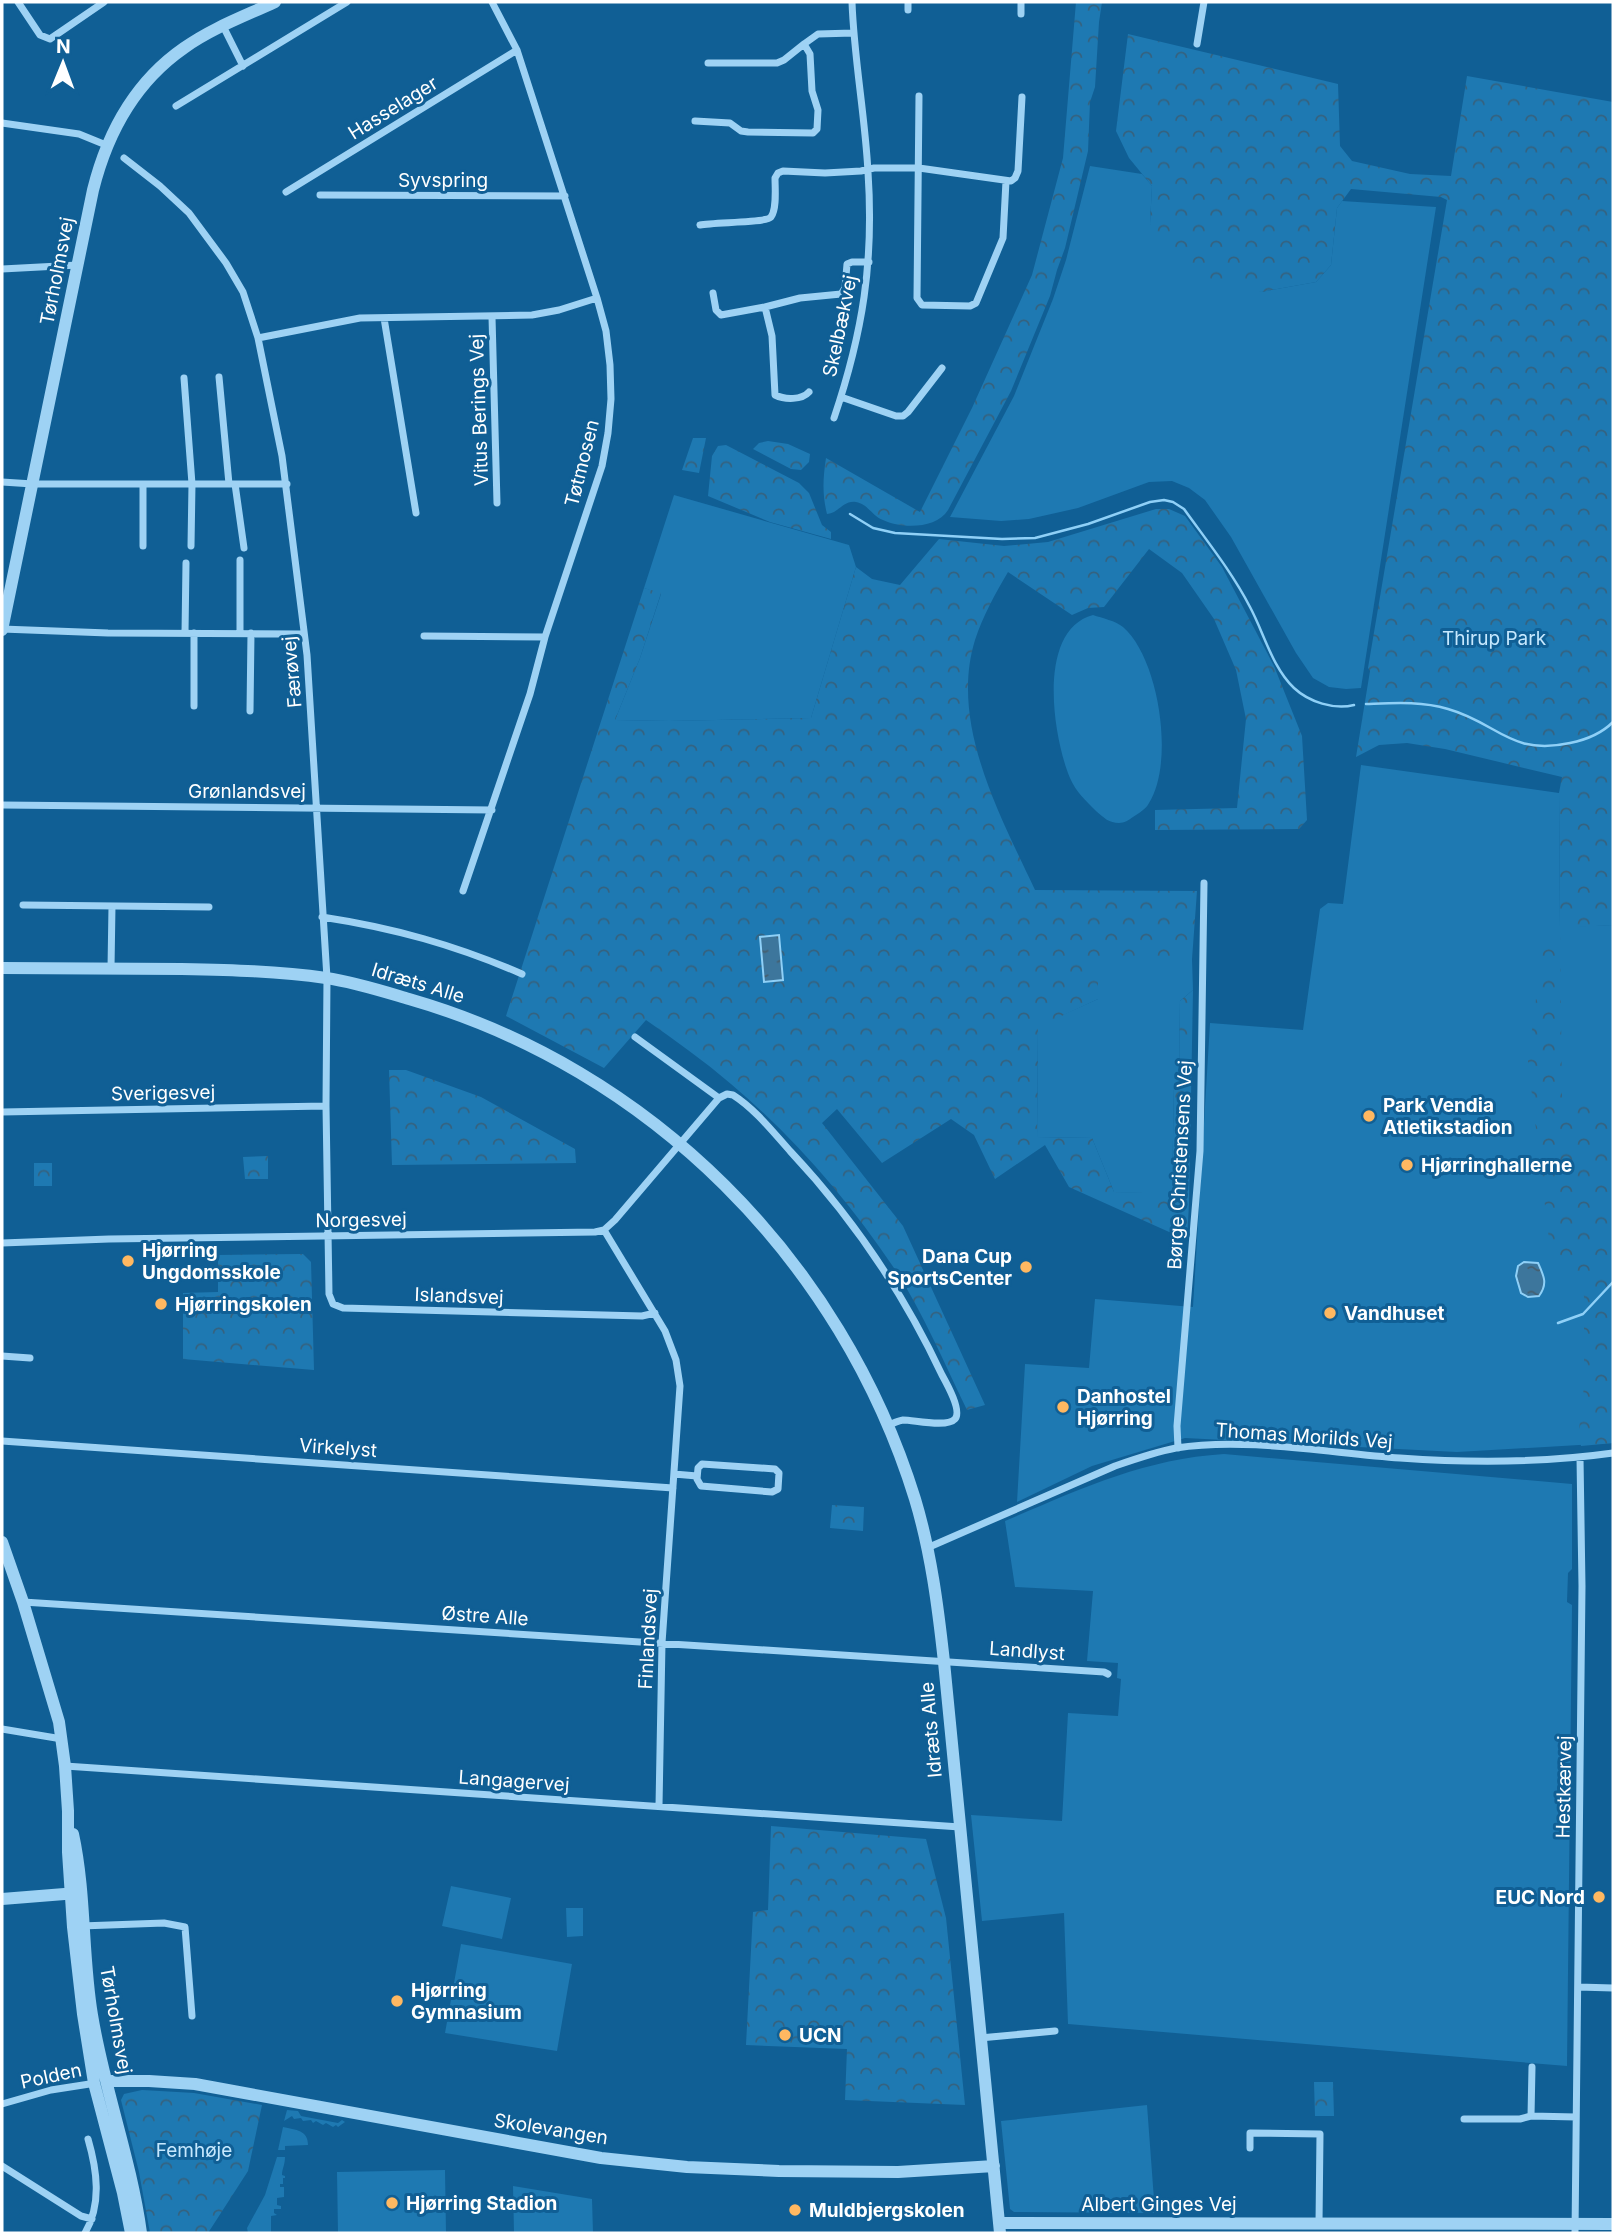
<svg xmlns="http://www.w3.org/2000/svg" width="1615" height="2235" viewBox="0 0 1615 2235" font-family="Inter,sans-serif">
	<defs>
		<pattern id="forest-crowns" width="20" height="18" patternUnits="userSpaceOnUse" patternTransform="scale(1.75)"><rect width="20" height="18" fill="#1e79b2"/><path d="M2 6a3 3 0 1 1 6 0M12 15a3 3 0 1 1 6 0" fill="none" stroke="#35627f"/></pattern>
		<pattern id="water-ripples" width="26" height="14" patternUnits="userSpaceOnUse" patternTransform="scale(1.75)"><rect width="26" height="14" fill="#3d769c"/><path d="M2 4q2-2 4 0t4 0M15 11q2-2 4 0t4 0" fill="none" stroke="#455f70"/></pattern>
	</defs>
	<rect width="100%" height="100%" fill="#105f95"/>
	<path fill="#1e79b2" d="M1090 166 1142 174 1152 186 1150 224 1261 292 1316 282 1331 265 1337 208 1342 201 1436 207 1361 688 1346 689 1329 687 1313 678 1296 653 1231 537 1205 500 1189 488 1172 481 1149 482 1078 508 1029 519 1001 521 950 517 1014 396 1053 299 1066 260Z
		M674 495 849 545 856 567 811 718 669 721 615 720 640 658 661 594 644 588Z
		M1093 615C1102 618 1116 621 1123 627 1159 658 1175 762 1149 803 1146 809 1139 813 1133 817 1129 820 1124 823 1119 823 1109 823 1104 818 1096 811 1086 801 1076 792 1070 778 1053 738 1036 630 1093 615Z
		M1361 765 1559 793 1560 927 1613 925V1443L1457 1452 1185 1438 1092 1466 1017 1502 1025 1364 1089 1368 1095 1299 1193 1307 1210 1023 1303 1030 1320 909 1328 903 1343 904Z
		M1098 959H1192L1193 990 1180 1001 1179 1082 1174 1085 1172 1194 1114 1192 1092 1138 1037 1137 1038 1026 1098 999Z
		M1224 1454 1572 1484V1569L1568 1573 1567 1602 1572 1605 1567 2066 1068 2024 1064 1913 982 1921 971 1815 1062 1821 1068 1713 1118 1716 1121 1679 1117 1678 1118 1663 1087 1661 1093 1591 1015 1587 1005 1521C1078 1490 1143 1459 1224 1454Z
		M451 1886 511 1898 502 1939 442 1926Z
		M566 1908H583V1936L567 1937Z
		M461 1944 572 1964 557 2051 445 2033Z
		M1147 2105 1155 2213 1014 2212 1010 2209 1001 2121Z
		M287 2110 298 2111 301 2116 338 2123 342 2120 345 2122 338 2127 336 2125 333 2127 326 2123 323 2125 316 2121 313 2123 311 2120 303 2121 301 2118 294 2119 292 2116 284 2121Z
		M283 2127C296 2130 308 2130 308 2145L285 2146V2150H278Z
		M277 2157H285C285 2165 282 2169 282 2175L285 2176V2178H283V2184H280V2187H284V2197L277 2198V2205L281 2206V2209H274V2213L277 2215 271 2216V2233H248L247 2228 265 2195Z
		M445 2170 446 2233H338L337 2172Z
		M513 2186 592 2199 593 2233H514Z"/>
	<path fill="url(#forest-crowns)" d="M1076 2H1102L1099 22 1095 87 1090 102 1088 151 1065 248 1057 270 1050 296 1011 391 948 510C936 529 902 529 883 520 872 516 868 504 856 502 843 500 839 513 827 514 822 494 823 478 826 458L920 512 972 408 1032 275 1063 158Z
		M1128 34 1338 84 1340 146 1352 161 1410 174 1451 176 1467 76 1613 102V925L1560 928 1562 1099H1613V1443L1581 1446 1579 1430 1584 1386V1296L1549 1240 1528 1061 1543 944 1560 927 1559 793 1562 777 1445 749 1407 743 1379 745 1356 757 1370 671 1368 668 1447 200 1441 197 1351 189 1337 208 1331 265 1316 282 1261 292 1204 277 1172 262 1150 224 1152 186 1129 158 1116 131Z
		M693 438H706L699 473 682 470Z
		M768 441 788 444 810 454 809 462 801 470 791 469 753 449 759 443Z
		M726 445 799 483 809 493 822 525 831 532V539L770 522 708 496 712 456 718 446Z
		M1156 509H1169L1185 516 1222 567 1274 666 1302 736 1307 820 1299 829 1155 830V810L1237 808 1246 719 1236 670 1214 619 1182 573 1149 549 1104 607 1088 608 1072 615 1008 572C995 594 983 616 975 640 949 724 1001 817 1035 890L1197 891 1192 959H1098V999L1038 1027 1037 1137 1092 1138 1114 1192 1172 1193 1174 1084 1179 1082 1180 1001 1193 990 1189 1203 1187 1240 1069 1187 1045 1145 995 1179 974 1135 951 1119 882 1163 837 1109 822 1123 903 1226 985 1405 967 1410C944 1363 923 1312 894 1268 849 1201 793 1136 731 1084 704 1061 675 1040 646 1020L604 1068 506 1016 644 588 661 593 640 658 615 720 669 721 811 718 856 567 872 579 900 585 939 539 1004 546 1048 542Z
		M389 1070H406L481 1097 575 1149 576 1163 392 1165Z
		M268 1156V1179H245L243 1157Z
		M34 1163H52V1186H34Z
		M303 1254 311 1262 314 1370 183 1359V1293L218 1292V1255Z
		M832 1505 864 1507 863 1531 830 1528Z
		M771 1826 926 1839 946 1918 965 2105 845 2100 847 2049 746 2045 753 1912 768 1910Z
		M1314 2082H1333L1334 2116H1315Z
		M142 2090 194 2093 262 2105 248 2171 208 2233H150L139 2172 121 2100 124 2094Z"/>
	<path fill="url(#water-ripples)" stroke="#8fd0f7" stroke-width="2" d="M779 935 783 980 764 982 760 937Z
		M1524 1262 1538 1263C1544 1276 1548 1284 1539 1296L1528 1297 1521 1293 1516 1276 1518 1266Z"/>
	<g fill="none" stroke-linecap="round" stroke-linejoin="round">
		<path stroke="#8fd0f7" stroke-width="2.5" d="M850 514 873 528 895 533 1002 539 1035 538 1088 524 1150 502 1164 500 1173 502 1184 509C1207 541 1232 572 1250 607 1264 633 1272 667 1294 688 1309 702 1334 710 1354 705
			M1366 704C1394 703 1421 701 1448 709 1498 723 1510 756 1570 743 1585 740 1602 733 1613 722
			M1558 1323 1583 1314 1613 1282"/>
		<path stroke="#9ed2f4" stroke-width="7" d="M18 2 40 35 50 39 104 2
			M908 2V10
			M1021 2V14
			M223 26 243 66
			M1197 44 1204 2
			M708 63H777L784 60 804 44
			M919 96 917 298 922 305 970 306 976 303 1003 238 1006 181
			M176 106 347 2
			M695 121 730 123 741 131 748 132 813 133 817 129 818 110 812 91 810 54 804 44 818 34 853 33
			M2 123 79 134 106 145
			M124 158 160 186 189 213 226 263 243 292 258 338 282 456 307 655 327 978 326 1106 329 1294 333 1304 343 1308 642 1316 655 1313
			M286 192 517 50
			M320 195 565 196
			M700 225C714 222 766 223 771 217 777 209 775 188 775 178L778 173 783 171 825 173 861 171 874 168H919L1011 181 1015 178 1018 171 1022 97
			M2 269 78 265
			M713 293 716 310 721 315 765 307
			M492 317 497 503
			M384 318 416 513
			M258 338 360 318 532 315 559 310 597 298
			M219 377 229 484
			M184 378 192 484 191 546
			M809 392C802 400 785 400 775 395L772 336 765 307 800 298 841 294 845 288 847 264 852 262H869
			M841 397 896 416H903L908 412 942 368
			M834 418C863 332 874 262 868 172 865 115 854 59 852 2
			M2 482 33 484H287
			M143 484V546
			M235 484 244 548
			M2 629 108 633 304 634
			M185 633 186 563
			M240 633V560
			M424 636 545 637
			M194 706V633
			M250 711 251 633
			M2 805 492 810
			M463 891 530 694 545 637 602 466 608 433 611 399 610 365 606 331 597 298 517 50 492 2
			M23 905 209 907
			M322 917C394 928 455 945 522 974
			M111 968 112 906
			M635 1037 719 1098
			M2 1112 326 1106
			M604 1230 665 1331 676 1360 680 1386 662 1643 659 1806
			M2 1243 109 1239 595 1232 604 1230 615 1220 719 1098 727 1094 733 1095C755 1109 773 1132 790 1151 853 1218 903 1292 942 1375 947 1384 962 1411 955 1419 947 1428 914 1420 903 1420 897 1421 893 1423 888 1426
			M2 1356 30 1358
			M2 1441 673 1488
			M1178 1448 1177 1426 1200 1151 1204 883
			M702 1464 775 1469 779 1473 778 1489 772 1492 701 1486 697 1479 698 1468Z
			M674 1474 697 1476
			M927 1548 1115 1466C1135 1459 1155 1452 1176 1448 1246 1437 1329 1453 1400 1458 1471 1463 1542 1463 1613 1453
			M23 1602 1104 1672 1108 1674
			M2 1729 62 1739
			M65 1766 960 1827
			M81 1926 164 1923 185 1927 192 2016
			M1578 1987 1613 1988
			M980 2038 1055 2031
			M1532 2067 1531 2116 1576 2117
			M2 2104 51 2090 96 2083
			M1464 2119H1520L1531 2116
			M1250 2148V2133L1320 2134 1319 2223
			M2 2166 81 2216 92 2219
			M85 2233C102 2204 97 2170 88 2139
			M1575 2233 1582 1586 1580 1458"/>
		<path stroke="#9ed2f4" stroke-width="12" d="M2 630 93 190C107 134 135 82 184 48 212 28 245 16 275 2
			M2 968C61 968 121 969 181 969 229 970 278 971 326 978 354 982 382 991 409 999 650 1068 841 1260 915 1499 931 1552 938 1607 944 1662L1000 2233
			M2 1542 23 1602 59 1722 65 1766 68 1811V1852L73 1927 83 2014 94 2083 123 2193 131 2233
			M73 1834C86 1894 82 1955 92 2015 104 2089 131 2159 141 2233
			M2 1899 77 1893
			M107 2081H149L195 2084 601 2158 687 2167 779 2171 898 2172 994 2166
			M999 2223 1613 2224"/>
	</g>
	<g fill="#ffb861" stroke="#105f95" stroke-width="2.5">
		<circle cx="1369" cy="1116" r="7"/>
		<circle cx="1407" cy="1165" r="7"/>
		<circle cx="128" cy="1261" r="7"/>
		<circle cx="1026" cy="1267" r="7"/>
		<circle cx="161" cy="1304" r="7"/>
		<circle cx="1330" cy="1313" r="7"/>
		<circle cx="1063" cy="1407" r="7"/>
		<circle cx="1599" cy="1897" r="7"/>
		<circle cx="397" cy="2001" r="7"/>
		<circle cx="785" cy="2035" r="7"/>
		<circle cx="392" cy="2203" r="7"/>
		<circle cx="795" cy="2210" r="7"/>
	</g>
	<g text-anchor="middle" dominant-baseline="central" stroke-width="6" stroke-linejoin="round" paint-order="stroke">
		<g font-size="19" fill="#fff" stroke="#105f95">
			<text transform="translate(393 108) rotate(-32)">Hasselager</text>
			<text x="443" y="180">Syvspring</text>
			<text transform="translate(57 271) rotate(-79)">Tørholmsvej</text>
			<text transform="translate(840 326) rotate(-78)">Skelbækvej</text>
			<text transform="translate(479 410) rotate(-92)">Vitus Berings Vej</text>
			<text transform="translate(582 463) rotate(-76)">Tøtmosen</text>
			<text transform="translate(292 672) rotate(-95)">Færøvej</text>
			<text x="247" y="791">Grønlandsvej</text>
			<text transform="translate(418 983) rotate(17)">Idræts Alle</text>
			<text transform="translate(163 1093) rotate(-1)">Sverigesvej</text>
			<text transform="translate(1180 1165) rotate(-87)">Børge Christensens Vej</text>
			<text transform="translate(361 1220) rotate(-1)">Norgesvej</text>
			<text transform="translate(459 1296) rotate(2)">Islandsvej</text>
			<text transform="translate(1304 1436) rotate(4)">Thomas Morilds Vej</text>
			<text transform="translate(338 1448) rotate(4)">Virkelyst</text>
			<text transform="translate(485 1616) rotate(4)">Østre Alle</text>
			<text transform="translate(648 1639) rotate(-87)">Finlandsvej</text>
			<text transform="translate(1027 1651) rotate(4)">Landlyst</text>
			<text transform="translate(931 1730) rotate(-95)">Idræts Alle</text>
			<text transform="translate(514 1781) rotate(4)">Langagervej</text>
			<text transform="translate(1564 1787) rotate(-89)">Hestkærvej</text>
			<text transform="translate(116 2020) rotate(80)">Tørholmsvej</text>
			<text transform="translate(51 2076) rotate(-12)">Polden</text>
			<text transform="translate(551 2129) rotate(9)">Skolevangen</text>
			<text x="1159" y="2204">Albert Ginges Vej</text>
		</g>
		<g font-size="19" fill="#c6e8fe" stroke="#105f95">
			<text x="1494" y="638">Thirup Park</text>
			<text x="194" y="2150">Femhøje</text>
		</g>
		<g font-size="19" font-weight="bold" fill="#fff" stroke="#105f95" text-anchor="start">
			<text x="1383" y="1105">Park Vendia<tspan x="1383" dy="22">Atletikstadion</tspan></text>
			<text x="1421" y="1165">Hjørringhallerne</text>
			<text x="142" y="1250">Hjørring<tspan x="142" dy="22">Ungdomsskole</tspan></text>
			<text x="1012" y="1256" text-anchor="end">Dana Cup<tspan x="1012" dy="22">SportsCenter</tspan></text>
			<text x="175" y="1304">Hjørringskolen</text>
			<text x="1344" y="1313">Vandhuset</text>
			<text x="1077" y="1396">Danhostel<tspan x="1077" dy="22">Hjørring</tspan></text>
			<text x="1585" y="1897" text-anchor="end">EUC Nord</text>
			<text x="411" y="1990">Hjørring<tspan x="411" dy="22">Gymnasium</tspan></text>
			<text x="799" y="2035">UCN</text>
			<text x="406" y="2203">Hjørring Stadion</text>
			<text x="809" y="2210">Muldbjergskolen</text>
		</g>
	</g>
	<rect width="1615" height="2235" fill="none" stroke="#ffffff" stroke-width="7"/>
	<g transform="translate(63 63) rotate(1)" stroke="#105f95" stroke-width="5" paint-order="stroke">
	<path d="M0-5L12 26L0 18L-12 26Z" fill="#ffffff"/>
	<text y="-10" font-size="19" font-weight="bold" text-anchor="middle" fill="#ffffff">N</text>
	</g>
</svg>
